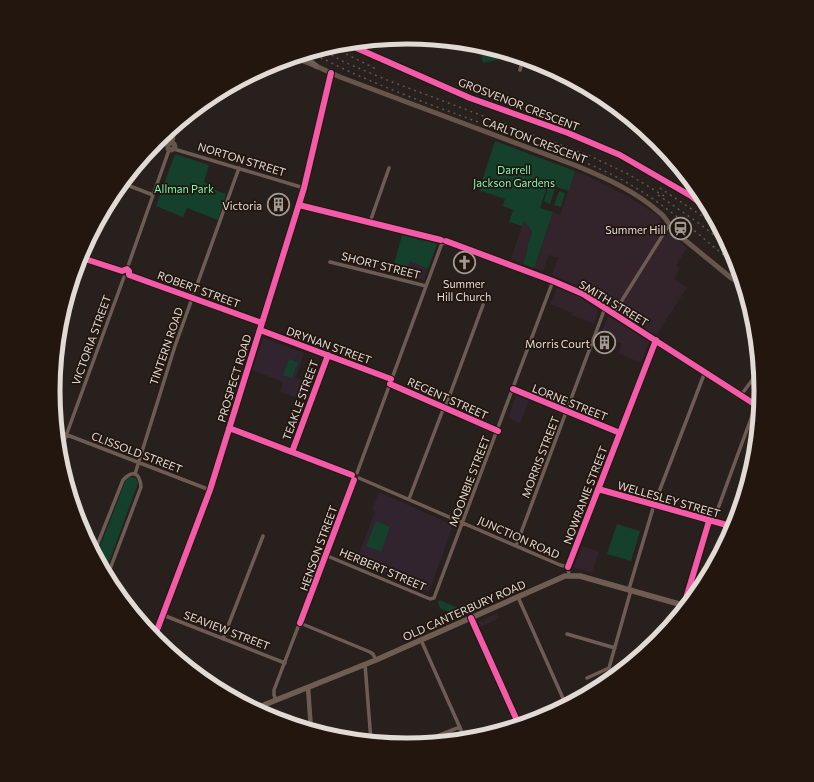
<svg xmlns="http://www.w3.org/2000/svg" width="814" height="782" viewBox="0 0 814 782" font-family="Commissioner,sans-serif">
	<rect width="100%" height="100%" fill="#28201c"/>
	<path fill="#33232b" d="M575 171 588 176 631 198 660 217V226L687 248 676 265 680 269 674 279 687 288 656 335 585 289 552 275 558 258 549 255 543 271 534 268 553 212 560 215Z
		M524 220 532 231 529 240 527 252 523 264 511 259Z
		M557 288 578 296 599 310 594 324 571 315 572 313 550 304Z
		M608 316 649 342 641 363 618 353 622 344 600 335Z
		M582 546 599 551 592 573 574 567Z
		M497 613 499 618 481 627 478 622Z"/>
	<path fill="#31242e" d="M410 261 428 269 424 280 408 277 409 273 407 272Z
		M263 338 304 353 296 378 305 382 308 374 315 377 304 400 280 392 283 382 252 370Z
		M516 395 529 401 520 423 508 418Z
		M379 492 453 525 429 592 356 561 375 512 372 510Z"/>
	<path fill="#15402c" d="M497 50 498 51 500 59 483 63 481 53Z
		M495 141 575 171 569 191 548 184 540 208 553 212 534 268 523 264 527 252 528 243 532 233C532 230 526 223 524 221L522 226 509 222 513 210 503 206 505 199 479 190Z
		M175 154 209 165 204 182 208 184 207 187 226 194 218 220 187 208 183 217 156 206Z
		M548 187 555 189 550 204 544 201Z
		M559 191 565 193 561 207 554 205Z
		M402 235 437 244 428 269 410 261 407 272 409 273 408 277 392 272Z
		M289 359 298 362 292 378 283 375Z
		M131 477 136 478 138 483 105 573 96 557 125 482 127 478Z
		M376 521 390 527 381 552 366 546Z
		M617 524 640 531 631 561 607 554Z
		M439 600 463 610 464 607 471 610 459 616 440 608 438 603Z"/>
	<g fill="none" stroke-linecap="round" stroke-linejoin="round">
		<path stroke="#6e5c54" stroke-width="3.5" d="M520 70 523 58
			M174 149 304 188
			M122 183 153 195
			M299 205 441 240
			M370 222 389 168
			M441.5 241a2.5 2.5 0 1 1 5 0a2.5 2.5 0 1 1-5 0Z
			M446 241 553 281 583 294 759 407
			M79 257 122 271
			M330 262 426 286
			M127 269 169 150
			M129 275 262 323
			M614 313 669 225
			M260 330 391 379
			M390 384 498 431
			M513 389 620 433
			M741 395 759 371
			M445 408 483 305
			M229 428 352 475
			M57 431 210 490
			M292 452 328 355
			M59 455 124 277
			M357 473 442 243
			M135 474 175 346 239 168
			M359 478 560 565 568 567
			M598 489 734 527
			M409 499 444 407
			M713 522 756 405
			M516 546 605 308
			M94 553 123 480C133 469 140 473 141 487L107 577
			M325 555 430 599 434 598 553 281
			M569 575 568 567 656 340
			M629 589 654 505 705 372
			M518 597 566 705
			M684 605 709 521
			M163 615 285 663
			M471 618 519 725
			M141 622 157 628
			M300 623 370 652 373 654 376 660
			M567 634 615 648
			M223 639 263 536
			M421 640 465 739
			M365 664 371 741
			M587 678 609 668 631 590
			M276 700 274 695V690L354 480
			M417 744 460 727"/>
		<path stroke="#6e5c54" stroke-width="4.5" d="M345 43 470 98 568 133 620 155 691 196 710 211
			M706 211 714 218
			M154 638 210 490 304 188 331 73
			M308 687 311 730"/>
		<path stroke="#67554c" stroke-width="5" d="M293 57 316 66 340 77 577 166C606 178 637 192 660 213 667 218 669 226 675 232L730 277 743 285
			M157 140 168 144
			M172 143 174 127
			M168 144V149L172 150 175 147 174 144 172 143"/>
		<path stroke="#6f5d54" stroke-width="5.5" d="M254 709 376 660 565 576H580L686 606"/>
		<path stroke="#6c5c56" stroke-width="6" d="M360 50 364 41
			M303 54 307 59 316 66"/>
		<path stroke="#615752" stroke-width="1.5" stroke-dasharray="2 4" stroke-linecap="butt" d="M330 46 376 69
			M321 49 344 62 387 80 590 156 628 174 664 196
			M310 52C377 88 450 111 521 138 556 151 591 163 624 181 666 204 701 237 738 267
			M660 188 705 218 721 231
			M658 195 700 224 729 247"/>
		<defs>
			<path id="cycleway" d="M345 43 470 98 568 133 620 155 691 196 710 211
				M299 205 441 240
				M446 241 553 281 583 294 759 407
				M79 257 122 271 127 269 129 271V275L262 323
				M260 330 391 379
				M390 384 498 431
				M513 389 620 433
				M229 428 352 475
				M292 452 328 355
				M598 489 734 527
				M568 567 656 340
				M684 605 709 521
				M471 618 519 725
				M300 623 354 480
				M154 638 210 490 304 188 331 73"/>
		</defs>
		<use href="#cycleway" stroke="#22160f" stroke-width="8"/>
		<use href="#cycleway" stroke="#f35aa7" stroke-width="6"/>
	</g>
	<defs>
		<symbol id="building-ring" viewBox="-11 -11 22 22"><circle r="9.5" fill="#22160f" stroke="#a19994" stroke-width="1.5"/><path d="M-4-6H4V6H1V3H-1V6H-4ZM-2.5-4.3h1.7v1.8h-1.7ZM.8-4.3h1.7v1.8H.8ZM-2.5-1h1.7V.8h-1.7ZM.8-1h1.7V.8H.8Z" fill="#a19994"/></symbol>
		<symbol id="station-ring" viewBox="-11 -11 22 22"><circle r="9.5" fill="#22160f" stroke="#a19994" stroke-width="1.5"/><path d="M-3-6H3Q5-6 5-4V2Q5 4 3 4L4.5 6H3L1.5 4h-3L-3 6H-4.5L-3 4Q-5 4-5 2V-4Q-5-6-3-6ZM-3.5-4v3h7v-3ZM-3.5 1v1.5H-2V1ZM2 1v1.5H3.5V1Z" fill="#a19994"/></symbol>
		<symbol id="church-ring" viewBox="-11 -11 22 22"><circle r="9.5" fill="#22160f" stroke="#a19994" stroke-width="1.5"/><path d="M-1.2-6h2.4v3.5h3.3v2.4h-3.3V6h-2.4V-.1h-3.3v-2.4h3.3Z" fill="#a19994"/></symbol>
	</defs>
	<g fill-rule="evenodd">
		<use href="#building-ring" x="266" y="192" width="25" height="25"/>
		<use href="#station-ring" x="668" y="216" width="25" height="25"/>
		<use href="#church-ring" x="452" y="250" width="25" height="25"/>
		<use href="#building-ring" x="592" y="330" width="25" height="25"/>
	</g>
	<g text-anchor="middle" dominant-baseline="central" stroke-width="3.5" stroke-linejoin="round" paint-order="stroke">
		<g font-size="11" fill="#e2dad5" stroke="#22160f">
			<text transform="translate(519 104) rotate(21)">GROSVENOR CRESCENT</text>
			<text transform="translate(535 140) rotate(21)">CARLTON CRESCENT</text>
			<text transform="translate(242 159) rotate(17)">NORTON STREET</text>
			<text transform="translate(381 265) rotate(14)">SHORT STREET</text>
			<text transform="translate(199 289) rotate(20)">ROBERT STREET</text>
			<text transform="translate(614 303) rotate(31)">SMITH STREET</text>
			<text transform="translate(91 340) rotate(-70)">VICTORIA STREET</text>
			<text transform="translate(329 345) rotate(20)">DRYNAN STREET</text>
			<text transform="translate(166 346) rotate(-71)">TINTERN ROAD</text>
			<text transform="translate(234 378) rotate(-73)">PROSPECT ROAD</text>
			<text transform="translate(448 398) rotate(24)">REGENT STREET</text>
			<text transform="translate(300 400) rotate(-70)">TEAKLE STREET</text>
			<text transform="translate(570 402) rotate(22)">LORNE STREET</text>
			<text transform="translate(137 452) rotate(21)">CLISSOLD STREET</text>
			<text transform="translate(540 457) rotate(-69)">MORRIS STREET</text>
			<text transform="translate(469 481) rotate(-69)">MOONBIE STREET</text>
			<text transform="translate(585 495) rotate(-69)">NOWRANIE STREET</text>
			<text transform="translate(669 499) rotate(16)">WELLESLEY STREET</text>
			<text transform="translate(519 537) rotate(24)">JUNCTION ROAD</text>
			<text transform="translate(318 548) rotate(-70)">HENSON STREET</text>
			<text transform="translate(383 569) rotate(23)">HERBERT STREET</text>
			<text transform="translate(464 610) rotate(-24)">OLD CANTERBURY ROAD</text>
			<text transform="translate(227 630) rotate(21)">SEAVIEW STREET</text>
		</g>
		<g font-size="11" fill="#75fbb9" stroke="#22160f">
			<text x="514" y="169">Darrell<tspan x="514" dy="13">Jackson Gardens</tspan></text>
			<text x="184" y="188">Allman Park</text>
		</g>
		<g font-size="11" fill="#e2dad5" stroke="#22160f" text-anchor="end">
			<text x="262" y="205">Victoria</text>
			<text x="666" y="229">Summer Hill</text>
			<text x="464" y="283" text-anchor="middle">Summer<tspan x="464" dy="13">Hill Church</tspan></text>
			<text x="590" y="343">Morris Court</text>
		</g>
	</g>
	<path d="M0 0H814V782H0ZM60 391a347 347 0 1 1 694 0a347 347 0 1 1-694 0Z" fill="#22160f" fill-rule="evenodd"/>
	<path fill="none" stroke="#e2dad5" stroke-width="5" d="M60 391a347 347 0 1 1 694 0a347 347 0 1 1-694 0Z"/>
</svg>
